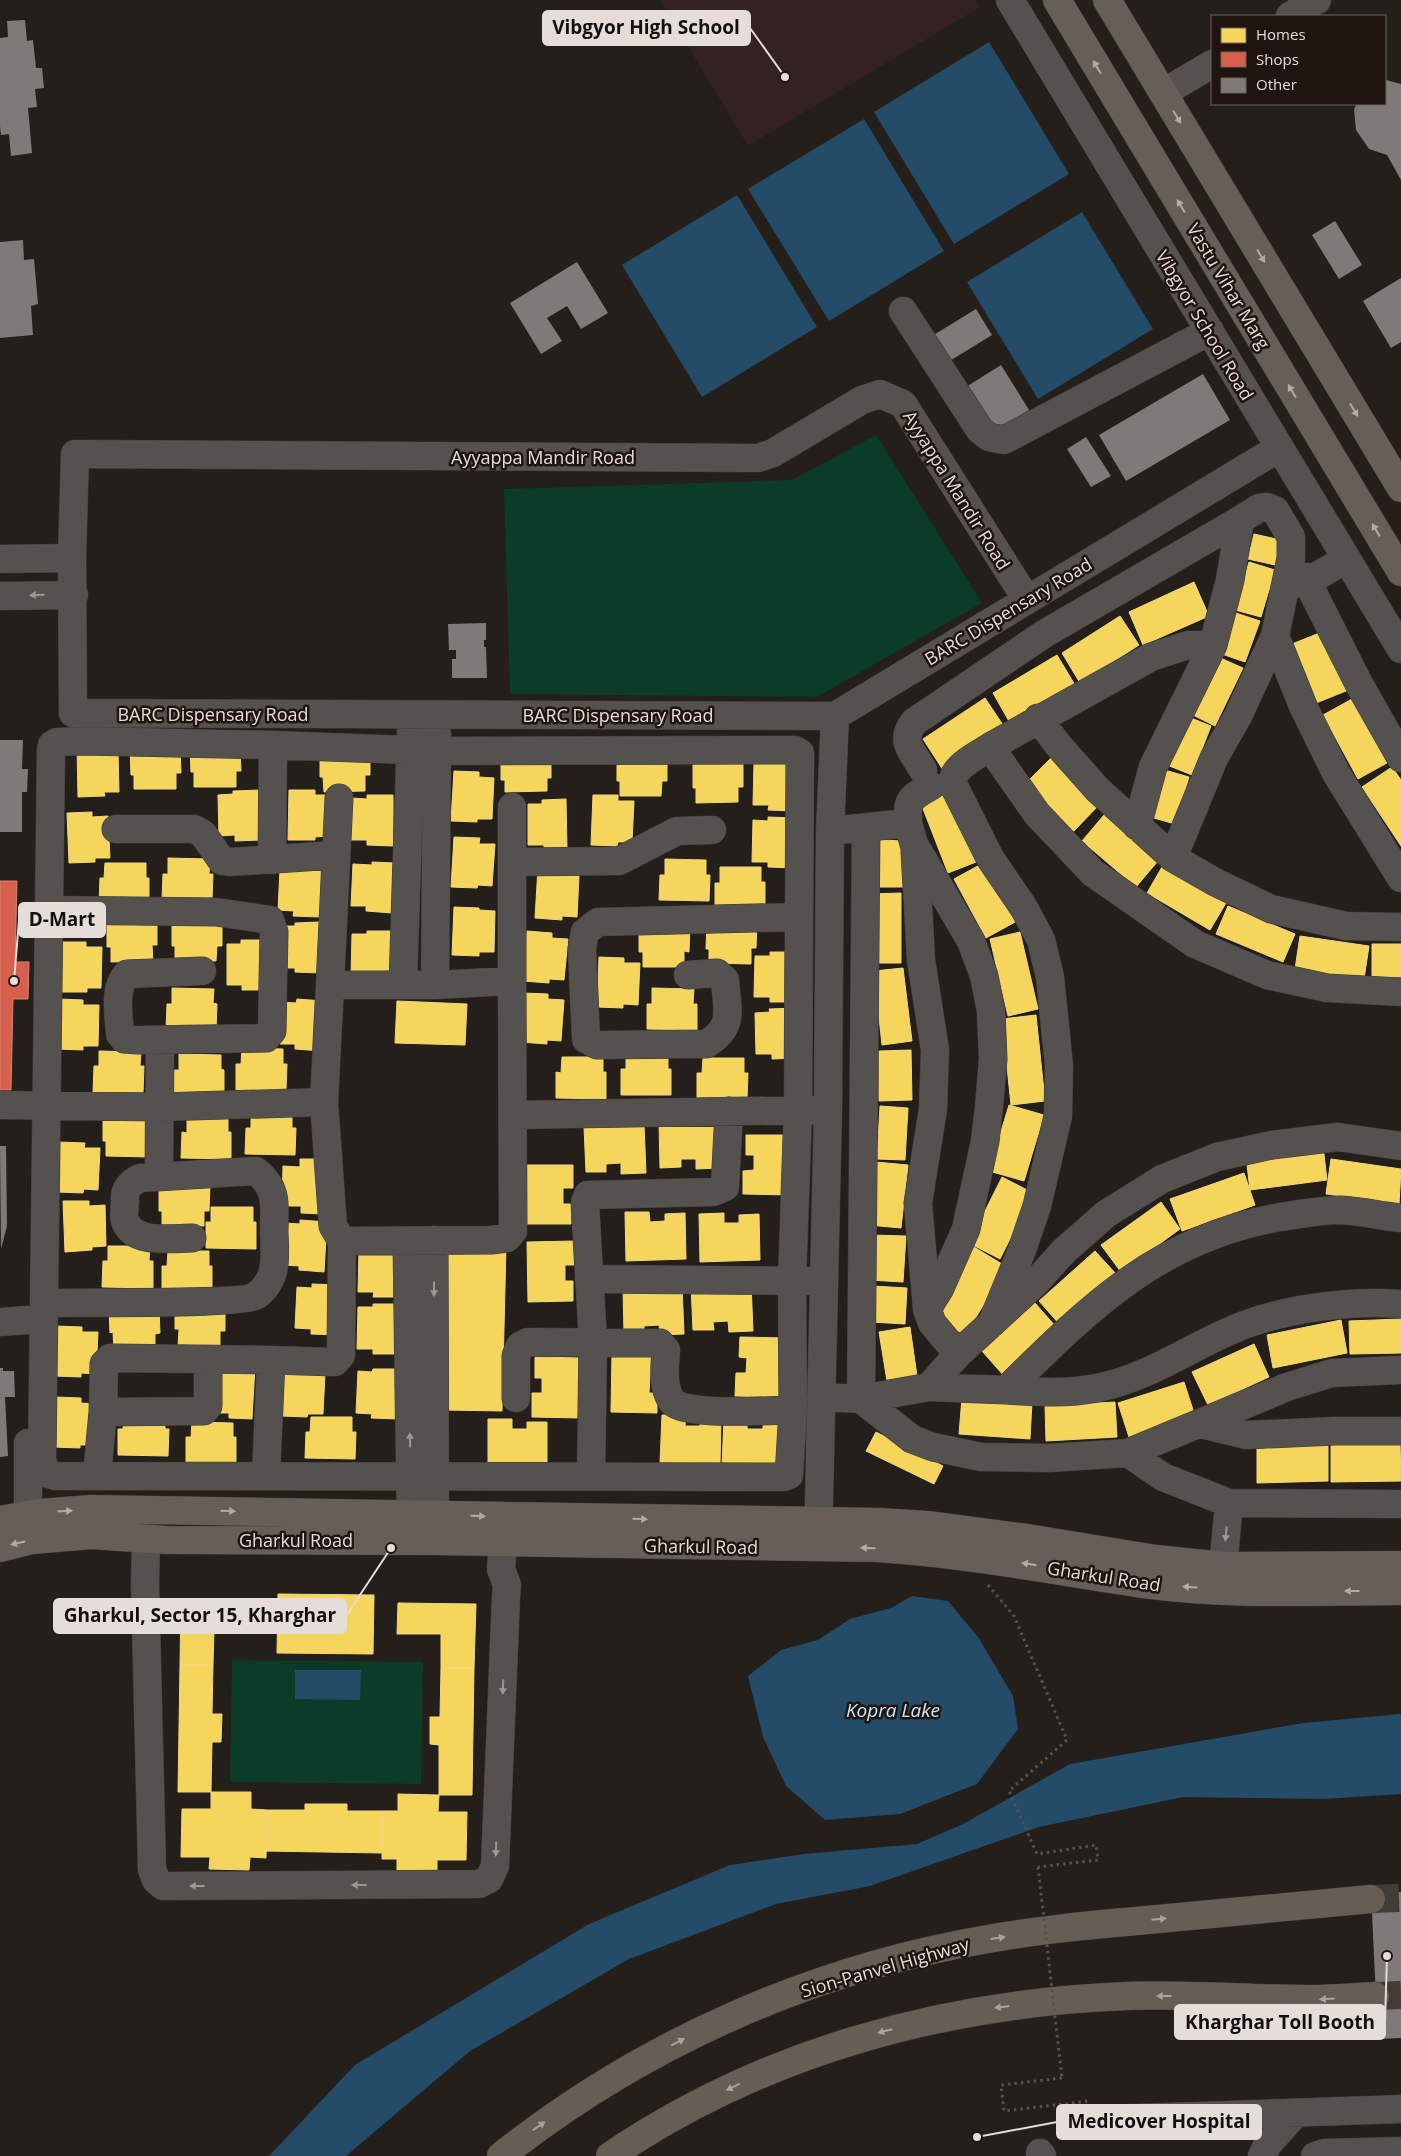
<svg xmlns="http://www.w3.org/2000/svg" width="1401" height="2156" viewBox="0 0 1401 2156" font-family="'Open Sans',sans-serif">
	<rect width="100%" height="100%" fill="#241f1b"/>
	<path fill="#332221" d="M660 0H976L980 7 748 146Z"/>
	<path fill="#0a3c27" d="M876 435 982 603 817 697 510 694 504 489 792 480Z
		M232 1660 423 1662 421 1784 230 1782Z"/>
	<path fill="#244b67" d="M989 42 1069 174 954 244 874 112Z
		M864 119 944 251 829 321 748 189Z
		M737 195 817 327 702 397 622 265Z
		M1082 212 1153 329 1038 399 967 282Z
		M912 1596 948 1601 978 1637 1013 1696 1018 1729 977 1784 900 1814 825 1820 786 1786 763 1737 748 1676 781 1650 818 1640 850 1619 891 1608Z
		M295 1670H361L360 1700 295 1699Z
		M1401 1714V1794L1324 1799 1183 1797 1039 1827 870 1886 776 1904 629 1959 470 2051 346 2156H269L355 2065 589 1924 730 1865 804 1854 917 1844 963 1824 1070 1764 1303 1723Z"/>
	<path fill="#f6d55c" stroke="#f1d781" d="M1254 534 1281 540 1275 565 1248 559Z
		M1249 562 1275 570 1261 617 1235 610Z
		M1194 582 1209 616 1143 645 1129 612Z
		M1233 612 1260 621 1245 662 1219 653Z
		M1120 616 1139 645 1080 683 1062 653Z
		M1327 630 1351 689 1316 703 1292 644Z
		M1057 655 1075 685 1010 723 993 693Z
		M1216 656 1243 668 1215 726 1189 713Z
		M985 698 1005 728 943 770 923 739Z
		M1352 699 1387 763 1358 779 1323 715Z
		M1186 716 1211 726 1192 775 1167 765Z
		M77 747 118 750 119 792H104L105 796 78 797Z
		M180 747 181 773H176V789H134V775H131L130 748Z
		M240 748 241 771H236V787H194V772H191L190 749Z
		M370 750V775H365V791L324 792 323 777H320V751Z
		M551 755V778H547V791L505 792V780H501V756Z
		M617 755H667V781H662L661 796H620V781H617Z
		M1051 758 1100 804 1073 832 1024 785Z
		M693 761H743V787H738V802L696 803V788H693Z
		M769 761H795L794 811 768 810 769 805H753L754 763 769 764Z
		M1392 767 1401 780V846L1362 787Z
		M1161 769 1189 777 1175 824 1147 816Z
		M454 771 479 772V777L494 778 492 819H477V822L451 821Z
		M260 790 261 840 235 841V835L219 836 218 795 233 794V791Z
		M289 790H315V795H330V836L315 837V840H288Z
		M948 790 976 862 948 873 920 801Z
		M367 795H393V846L367 845V840H351L352 798 367 799Z
		M593 795H618V801H634L632 842H618L617 846 591 845Z
		M566 799 567 849 544 850V845H528V804H542V800Z
		M92 812V817L108 816 110 858H95V862L69 863 67 813Z
		M1104 815 1158 861 1136 887 1082 841Z
		M768 817 794 818 793 868 768 867V862H752L753 820 768 821Z
		M454 837 480 838 479 844H495L492 886 478 885 477 888 451 887Z
		M871 839 900 841 903 887H873Z
		M168 858 210 859 209 874H213L212 900 162 899 163 874H168Z
		M665 859 706 860V875H710L709 901 659 900 660 875H665Z
		M372 862 395 863 392 913 366 911V906H351L353 864 372 865Z
		M985 862 1017 921 986 938 954 879Z
		M105 863H146V878H149V905L99 904 100 878H104Z
		M321 867 319 917 293 916 294 911 278 910 280 869Z
		M720 867H761V882H765V909H715V883H720Z
		M1162 867 1226 903 1210 930 1147 893Z
		M538 868 564 875 579 876 577 917 562 916V920L535 918Z
		M901 893V963H870V894Z
		M1228 906 1295 934 1283 962 1216 934Z
		M454 907 479 908V910L495 911 494 952H479V956L452 955Z
		M157 919V945H152L153 961 111 962V947H107V921Z
		M172 919 222 920V946H217L216 961H175V946H172Z
		M319 922V973L295 972V968H280V926H295V923Z
		M707 922 757 923 756 948H751V964L709 963V949H706Z
		M639 926H690L689 952 684 951V967H643V952H639Z
		M367 931H393L392 981 351 976 352 934H367Z
		M527 931 552 933V938L568 939 564 980 549 979V983L523 981Z
		M1020 932 1038 1009 1008 1016 990 939Z
		M1300 936 1369 946 1364 979 1295 969Z
		M241 940H268V990H242V985H227V944H241Z
		M60 942H86V947H102L101 988H87V992H60Z
		M1372 944H1401V977H1372Z
		M770 952H796V1002H770V997H754L755 956H770Z
		M599 957 624 958V963H640L638 1005 623 1004V1008L597 1007Z
		M903 968 912 1041 882 1045 874 971Z
		M172 988 214 989 213 1003 217 1004 216 1030 166 1029 167 1004H172Z
		M652 988 694 989 693 1004H697V1030L647 1029V1004H652Z
		M523 993 548 994V999L564 1000 561 1041 547 1040V1044L520 1042Z
		M58 999 83 1000V1005H99L98 1046H83V1050L57 1049Z
		M297 999 323 1001 321 1051 295 1049V1044H280L282 1002 296 1003Z
		M397 1001 467 1004 465 1045 395 1043Z
		M796 1008 797 1058 772 1059V1054H756L755 1013 770 1012 769 1009Z
		M1036 1015 1045 1101 1011 1105 1002 1019Z
		M242 1048 283 1049V1064H287L286 1090H236V1064H241Z
		M911 1050 912 1100 879 1101V1051Z
		M99 1051 141 1052 140 1066H144L143 1093 93 1092 94 1066H99Z
		M179 1054 221 1055V1069L224 1070V1096L173 1095 174 1070H179Z
		M626 1054H668V1069H671V1095H621V1069H626Z
		M562 1057H603V1072H606V1099L556 1098V1072L561 1073Z
		M703 1058H744V1073H748L747 1099H697V1073H702Z
		M1009 1105 1044 1115 1024 1181 989 1171Z
		M880 1106 908 1108 905 1160 877 1159Z
		M251 1113H292V1128H296L295 1155 245 1154 246 1128H251Z
		M103 1115H154L148 1157 106 1156V1141H103Z
		M187 1117 228 1118V1132H231V1159L181 1158 182 1132 187 1133Z
		M719 1120 720 1168 696 1169V1159H681V1167L660 1168 659 1122Z
		M644 1124 646 1173 621 1174V1163L606 1164V1172H586L584 1127Z
		M746 1135H792L791 1195 743 1194V1171L754 1170V1155H746Z
		M59 1142 85 1143 84 1148H100L98 1190 84 1189 83 1193 57 1192Z
		M1323 1146 1327 1180 1250 1190 1246 1156Z
		M300 1159H325L323 1214 301 1213V1206H282L283 1166 300 1167Z
		M1331 1159 1401 1169 1399 1204 1326 1194Z
		M876 1162 908 1165 901 1228 869 1225Z
		M524 1165H573V1188H563V1204H571V1224H525Z
		M1244 1173 1255 1205 1182 1231 1170 1199Z
		M1002 1177 1033 1193 1000 1259 969 1243Z
		M159 1184 210 1185 209 1211H204V1226L162 1225V1211H159Z
		M63 1201H89V1206L105 1205 106 1246 92 1247V1250L65 1252Z
		M1161 1202 1180 1229 1121 1272 1101 1245Z
		M211 1207H253V1222H256V1249L206 1248V1222H211Z
		M625 1212H649L650 1222 665 1221V1214L685 1213 686 1259 626 1261Z
		M724 1213V1223H739V1215L759 1214 760 1260 700 1262 699 1214Z
		M300 1220 327 1222 324 1272 299 1270V1266L283 1265 285 1223 300 1224Z
		M872 1235 906 1236 903 1282 869 1280Z
		M575 1241 576 1265H565V1281H573V1301L528 1302 527 1242Z
		M447 1245 506 1246 502 1411 444 1410Z
		M108 1246H150L149 1261H153V1288L102 1287 103 1261H108Z
		M974 1247 1007 1267 965 1335 932 1316Z
		M397 1248 396 1297H373L374 1292H358L359 1250Z
		M168 1251H209V1266H212V1292H162V1266H167Z
		M1095 1251 1117 1275 1061 1326 1039 1301Z
		M751 1282 753 1331 729 1332 728 1321 713 1322 714 1330H693L691 1285Z
		M312 1284 339 1285 336 1335 311 1334V1329L295 1328 297 1287 312 1288Z
		M682 1286 684 1334 660 1335 659 1325 644 1326V1334H624L623 1288Z
		M873 1286 907 1288 905 1324 871 1322Z
		M1035 1303 1057 1328 1004 1376 982 1351Z
		M373 1304H399V1354H373V1349H357L358 1307H373Z
		M175 1305H225V1331H220V1346L178 1347 179 1329H175Z
		M159 1308 160 1333 155 1334V1349L114 1351 113 1332 110 1333 109 1310Z
		M1401 1319V1353L1350 1354 1349 1321Z
		M1341 1320 1347 1353 1273 1368 1267 1335Z
		M56 1326 82 1327V1332H98L96 1374 81 1373V1377L54 1376Z
		M910 1327 917 1376 887 1381 879 1332Z
		M740 1337 786 1338 784 1398 735 1396 736 1373H746L747 1358 739 1357Z
		M1254 1344 1269 1377 1208 1405 1192 1372Z
		M612 1353 661 1354 660 1378 650 1377 649 1393H657V1413L611 1412Z
		M535 1357 581 1358 580 1418 532 1417V1393H542V1378H535Z
		M255 1366 252 1419 229 1418V1413H213L215 1371Z
		M284 1366 325 1373 323 1414H308L307 1417 281 1416Z
		M373 1369H399L397 1419 371 1418 372 1414 356 1413 358 1371 372 1372Z
		M1184 1382 1195 1416 1129 1437 1118 1403Z
		M56 1397 81 1398V1403L97 1404 95 1445H80V1448L53 1447Z
		M962 1398 1032 1402 1030 1439 959 1434Z
		M1115 1402 1117 1437 1046 1441 1045 1406Z
		M124 1414H165V1429H169L168 1456 118 1455V1429H123Z
		M662 1415H686L685 1426H700L701 1418 721 1419 720 1465 660 1463Z
		M311 1417H352V1432H356L355 1459 305 1458 306 1432H310Z
		M724 1418H748L747 1429H763V1421L783 1422 782 1468 722 1466Z
		M488 1419H512V1429H527V1422H547V1467H488Z
		M192 1422 233 1423V1437H236V1464L186 1463V1437H191Z
		M876 1432 943 1466 934 1484 866 1451Z
		M1400 1443 1401 1481 1331 1482V1444Z
		M1328 1446V1481L1257 1483V1448Z
		M278 1594 374 1595 373 1654 277 1653Z
		M181 1600 259 1602 258 1632 214 1631 213 1665H180Z
		M398 1603 476 1604 474 1668H441V1634H397Z
		M180 1665H213L212 1714H222L221 1742H212L211 1792H178Z
		M441 1668H474L472 1795H439V1745L430 1744V1717H440Z
		M211 1792H251V1809L267 1810 266 1858 250 1857 249 1870 209 1869 210 1857H181L182 1809H211Z
		M398 1794 439 1795 438 1812H467L466 1860H437V1872L397 1871V1859H382V1811H398Z
		M305 1804H347V1811H382V1853L265 1851 267 1810H305Z"/>
	<path fill="#d6604d" stroke="#da8677" d="M0 881H17L15 962H29L28 999H13L11 1090H0Z"/>
	<path fill="#7f7a77" d="M25 20 27 41 33 40 36 68H42L44 88 35 89 37 107 28 108 32 153 11 156 9 134 1 135 0 126V38L8 37 7 21Z
		M1386 80 1401 84V180L1387 155 1369 149 1356 130 1354 109 1357 104H1385Z
		M1335 221 1362 265 1339 279 1312 235Z
		M23 240 24 260 34 259 38 304 31 306 33 335 0 338V242Z
		M577 262 608 313 581 329 567 306 547 318 562 341 541 354 510 303Z
		M1401 278V342L1391 348 1363 301Z
		M976 309 992 335 948 362 932 336Z
		M1001 365 1029 410 993 432 966 387Z
		M1203 374 1230 420 1126 481 1099 435Z
		M1086 437 1111 476 1091 487 1067 449Z
		M486 623V640H484V647H486L487 678H452V659H456V650H449L448 624Z
		M0 740H23L22 769H28L27 792H22V832H0Z
		M0 1146H6L7 1226 1 1249Z
		M0 1368H3V1371H14L15 1397H5L8 1456 0 1457Z
		M1401 1892V2038L1378 2039 1371 1893Z"/>
	<g fill="none" stroke-linecap="round" stroke-linejoin="round">
		<path stroke="#413c37" stroke-width="28" stroke-dasharray="28 14" stroke-linecap="butt" d="M1371 1899 1401 1898
			M1375 1996 1401 1995"/>
		<defs>
			<path id="minor" d="M1010 0 1401 649
				M1290 16 1317 0
				M1163 93 1212 64
				M903 311 980 430 989 437 1004 440 1210 331
				M0 559 72 558
				M1305 577 1359 684 1401 758
				M1290 586 1305 577 1314 578 1346 559
				M0 596 74 595
				M1027 600 903 404 880 394 862 400 773 453 758 458 75 454 72 558 73 713 835 716 1279 448
				M1275 636 1303 706 1336 773 1401 878
				M1038 718 1058 745 1097 789 1173 858 1215 882 1271 909 1346 926 1401 927
				M83 741 273 745 436 751 795 750 800 753 798 1110 792 1281 793 1410 789 1475 784 1477 56 1476 46 1473 42 1459 51 750 52 745 57 742Z
				M990 747 1151 657 1188 645H1213L1230 580 1240 520 1259 508 1267 507 1275 510 1291 537V558L1275 636 1238 716 1214 758 1173 858
				M923 770C912 750 899 742 914 722L1044 634 1240 520
				M908 823C907 799 910 798 931 786
				M1137 826 1153 767 1213 645
				M116 829H194L203 834 222 861 229 862 335 855
				M830 831 908 823 914 844 971 941 984 976 991 1011 993 1059 989 1107 985 1141 966 1229 940 1288 927 1309 932 1323 958 1354
				M915 851 921 960 935 1050 933 1109 918 1203 927 1309
				M272 860 273 745
				M513 862 619 861 677 831 712 830
				M49 910 216 912 270 920 274 932 272 1031 266 1038 138 1040 124 1039 120 1034C119 1015 113 989 127 974L202 971
				M688 975 717 973 725 980C727 1010 735 1027 706 1044L597 1045 586 1039 582 949 585 932 598 922 798 917
				M512 981 513 1231 507 1238 491 1240 342 1241 333 1226 324 1102 330 985H435Z
				M512 981V807
				M403 984 411 731
				M330 985 339 798
				M435 985 437 734
				M0 1105 160 1107 324 1102
				M513 1115 816 1110
				M159 1177 160 1040
				M434 1240 435 1539
				M407 1241 411 1537
				M589 1279 810 1281
				M45 1303C73 1302 245 1305 257 1295 278 1279 275 1257 274 1233 274 1207 279 1189 256 1171L140 1178C130 1183 124 1189 125 1201 125 1207 123 1216 125 1221 134 1245 173 1238 192 1238
				M0 1322 28 1320
				M992 1323 1022 1250 1037 1206 1058 1116 1059 1066 1050 977 1041 940 1024 908 990 858 953 784C951 767 977 756 990 747L1037 814 1093 873 1195 944 1267 975 1327 988 1401 992
				M208 1360V1406L204 1411 103 1412 104 1364 110 1358 271 1360 266 1476
				M271 1360 335 1362 341 1355 342 1241
				M929 1387 1006 1390C1090 1307 1159 1238 1280 1217 1300 1214 1321 1210 1341 1210 1361 1211 1381 1216 1401 1218
				M1006 1390C1037 1392 1067 1394 1097 1388 1150 1378 1194 1344 1244 1325 1290 1308 1352 1300 1401 1304
				M821 1397 861 1399 929 1387 958 1354 1035 1283 1064 1251 1106 1214 1162 1179 1217 1157 1272 1145 1338 1137 1401 1146
				M516 1398V1356L520 1346 528 1342 660 1343 666 1350C665 1366 662 1385 671 1400 680 1417 771 1410 793 1410
				M861 1399 912 1439 933 1447 981 1457 1049 1458 1128 1453 1287 1387 1332 1373 1401 1370
				M861 1399 866 828
				M1201 1424 1246 1435 1334 1431H1401
				M28 1443V1514
				M1128 1453 1163 1477 1229 1503 1401 1504
				M97 1475 103 1412
				M591 1477 593 1342 585 1202 588 1195 713 1192 725 1187 729 1111
				M146 1539 145 1583 152 1869 156 1880 163 1886 479 1884 489 1879 495 1866 506 1597 507 1585 501 1569 505 1518
				M818 1544 828 1110 830 831 835 716
				M1221 1590 1229 1503
				M1107 2119 1401 2109
				M1040 2153 1042 2156
				M1262 2156 1268 2144 1295 2114
				M1315 2156 1324 2153 1401 2151"/>
			<path id="major" d="M1057 0 1401 572
				M1107 0 1401 488
				M0 1520 40 1513 91 1509 879 1522 927 1525 1027 1538 1156 1559 1223 1566 1401 1565
				M0 1548 32 1540 91 1535 166 1540 435 1541 878 1548C970 1554 1060 1572 1151 1585 1233 1596 1319 1591 1401 1591"/>
			<path id="highway" d="M501 2156C641 2045 811 1969 988 1939 1044 1929 1101 1924 1158 1919 1229 1912 1300 1906 1371 1899
				M610 2156C763 2052 944 2003 1127 1996 1189 1994 1250 1999 1311 1999 1333 1999 1354 1997 1375 1996"/>
		</defs>
		<use href="#minor" stroke="#403b39" stroke-width="29"/>
		<use href="#major" stroke="#403b39" stroke-width="29"/>
		<use href="#highway" stroke="#403b39" stroke-width="29"/>
		<path stroke="#565250" stroke-width="3" stroke-dasharray="2.5 4" stroke-linecap="butt" d="M988 1585 1014 1616 1067 1740 1009 1791 1037 1854 1096 1845 1098 1860 1038 1867
			M1062 2078 1001 2085 1004 2111 1090 2101"/>
		<use href="#minor" stroke="#55514e" stroke-width="28"/>
		<use href="#major" stroke="#665f58" stroke-width="28"/>
		<use href="#highway" stroke="#665d54" stroke-width="28"/>
		<path stroke="#565250" stroke-width="3" stroke-dasharray="2.5 4" stroke-linecap="butt" d="M1038 1867 1062 2078"/>
	</g>
	<defs><path id="oneway-solid" d="M-6-.8H1V-3.2L6.5 0L1 3.2V.8H-6Z" transform="scale(1.25)"/></defs>
	<g fill="#b2aba5">
		<use href="#oneway-solid" transform="translate(1097 67) rotate(-121)"/>
		<use href="#oneway-solid" transform="translate(1177 117) rotate(59)"/>
		<use href="#oneway-solid" transform="translate(1181 206) rotate(-121)"/>
		<use href="#oneway-solid" transform="translate(1261 256) rotate(59)"/>
		<use href="#oneway-solid" transform="translate(1292 391) rotate(-121)"/>
		<use href="#oneway-solid" transform="translate(1354 410) rotate(59)"/>
		<use href="#oneway-solid" transform="translate(1376 530) rotate(-121)"/>
		<use href="#oneway-solid" transform="translate(65 1511) rotate(-3)"/>
		<use href="#oneway-solid" transform="translate(228 1511) rotate(1)"/>
		<use href="#oneway-solid" transform="translate(478 1516) rotate(2)"/>
		<use href="#oneway-solid" transform="translate(640 1519) rotate(1)"/>
		<use href="#oneway-solid" transform="translate(18 1543) rotate(168)"/>
		<use href="#oneway-solid" transform="translate(868 1548) rotate(-179)"/>
		<use href="#oneway-solid" transform="translate(1029 1564) rotate(-171)"/>
		<use href="#oneway-solid" transform="translate(1190 1587) rotate(-176)"/>
		<use href="#oneway-solid" transform="translate(1352 1591) rotate(-180)"/>
	</g>
	<g fill="#9d9793">
		<use href="#oneway-solid" transform="translate(37 595) rotate(179)"/>
		<use href="#oneway-solid" transform="translate(434 1289) rotate(90)"/>
		<use href="#oneway-solid" transform="translate(410 1440) rotate(-91)"/>
		<use href="#oneway-solid" transform="translate(1226 1534) rotate(95)"/>
		<use href="#oneway-solid" transform="translate(503 1687) rotate(92)"/>
		<use href="#oneway-solid" transform="translate(496 1849) rotate(92)"/>
		<use href="#oneway-solid" transform="translate(359 1885) rotate(180)"/>
		<use href="#oneway-solid" transform="translate(197 1886) rotate(180)"/>
	</g>
	<g fill="#aca39d">
		<use href="#oneway-solid" transform="translate(1159 1919) rotate(-5)"/>
		<use href="#oneway-solid" transform="translate(998 1938) rotate(-8)"/>
		<use href="#oneway-solid" transform="translate(1164 1996) rotate(180)"/>
		<use href="#oneway-solid" transform="translate(1327 1999) rotate(177)"/>
		<use href="#oneway-solid" transform="translate(1002 2007) rotate(173)"/>
		<use href="#oneway-solid" transform="translate(885 2031) rotate(166)"/>
		<use href="#oneway-solid" transform="translate(678 2042) rotate(-27)"/>
		<use href="#oneway-solid" transform="translate(733 2087) rotate(154)"/>
		<use href="#oneway-solid" transform="translate(539 2126) rotate(-35)"/>
	</g>
	<g text-anchor="middle" dominant-baseline="central" stroke-width="5" stroke-linejoin="round" paint-order="stroke">
		<g font-size="18" fill="#e5ddd8" stroke="#1f150e">
			<text transform="translate(1229 286) rotate(59)">Vastu Vihar Marg</text>
			<text transform="translate(1205 325) rotate(59)">Vibgyor School Road</text>
			<text x="543" y="457">Ayyappa Mandir Road</text>
			<text transform="translate(957 490) rotate(58)">Ayyappa Mandir Road</text>
			<text transform="translate(1008 611) rotate(-31)">BARC Dispensary Road</text>
			<text x="213" y="714">BARC Dispensary Road</text>
			<text x="618" y="715">BARC Dispensary Road</text>
			<text x="296" y="1540">Gharkul Road</text>
			<text transform="translate(701 1546) rotate(1)">Gharkul Road</text>
			<text transform="translate(1104 1576) rotate(9)">Gharkul Road</text>
			<text transform="translate(885 1967) rotate(-16)">Sion-Panvel Highway</text>
		</g>
		<g font-size="19" font-style="italic" fill="#cbe5fb" stroke="#1f150e">
			<text x="893" y="1710">Kopra Lake</text>
		</g>
	</g>
	<path fill="none" stroke="#e5ddd8" stroke-width="2" d="M785 77L750 28M14 981L19 920M391 1548L346 1616M1387 1956L1385 2022M977 2137L1057 2122"/>
	<g fill="#e5ddd8" stroke="#1f150e" stroke-width="2">
		<circle cx="785" cy="77" r="5"/>
		<circle cx="14" cy="981" r="5"/>
		<circle cx="391" cy="1548" r="5"/>
		<circle cx="1387" cy="1956" r="5"/>
		<circle cx="977" cy="2137" r="5"/>
	</g>
	<g fill="#e5ddd8" stroke="#e5ddd8" stroke-width="2">
		<rect x="543" y="11" width="207" height="34" rx="5"/>
		<rect x="19" y="903" width="86" height="34" rx="5"/>
		<rect x="54" y="1599" width="292" height="34" rx="5"/>
		<rect x="1175" y="2005" width="210" height="34" rx="5"/>
		<rect x="1057" y="2105" width="204" height="34" rx="5"/>
	</g>
	<g font-size="19" text-anchor="middle" font-weight="bold" fill="#111">
		<text x="646" y="34">Vibgyor High School</text>
		<text x="62" y="926">D-Mart</text>
		<text x="200" y="1622">Gharkul, Sector 15, Kharghar</text>
		<text x="1280" y="2029">Kharghar Toll Booth</text>
		<text x="1159" y="2128">Medicover Hospital</text>
	</g>
	<rect x="1211" y="15" width="175" height="90" fill="#1f150e" stroke="#6e655f"/>
	<rect x="1221" y="28" width="25" height="15" fill="#f6d55c" stroke="#6e655f"/>
	<text x="1256" y="40" font-size="15" fill="#e5ddd8">Homes</text>
	<rect x="1221" y="52" width="25" height="15" fill="#d6604d" stroke="#6e655f"/>
	<text x="1256" y="65" font-size="15" fill="#e5ddd8">Shops</text>
	<rect x="1221" y="78" width="25" height="15" fill="#7f7a77" stroke="#6e655f"/>
	<text x="1256" y="90" font-size="15" fill="#e5ddd8">Other</text>
</svg>
